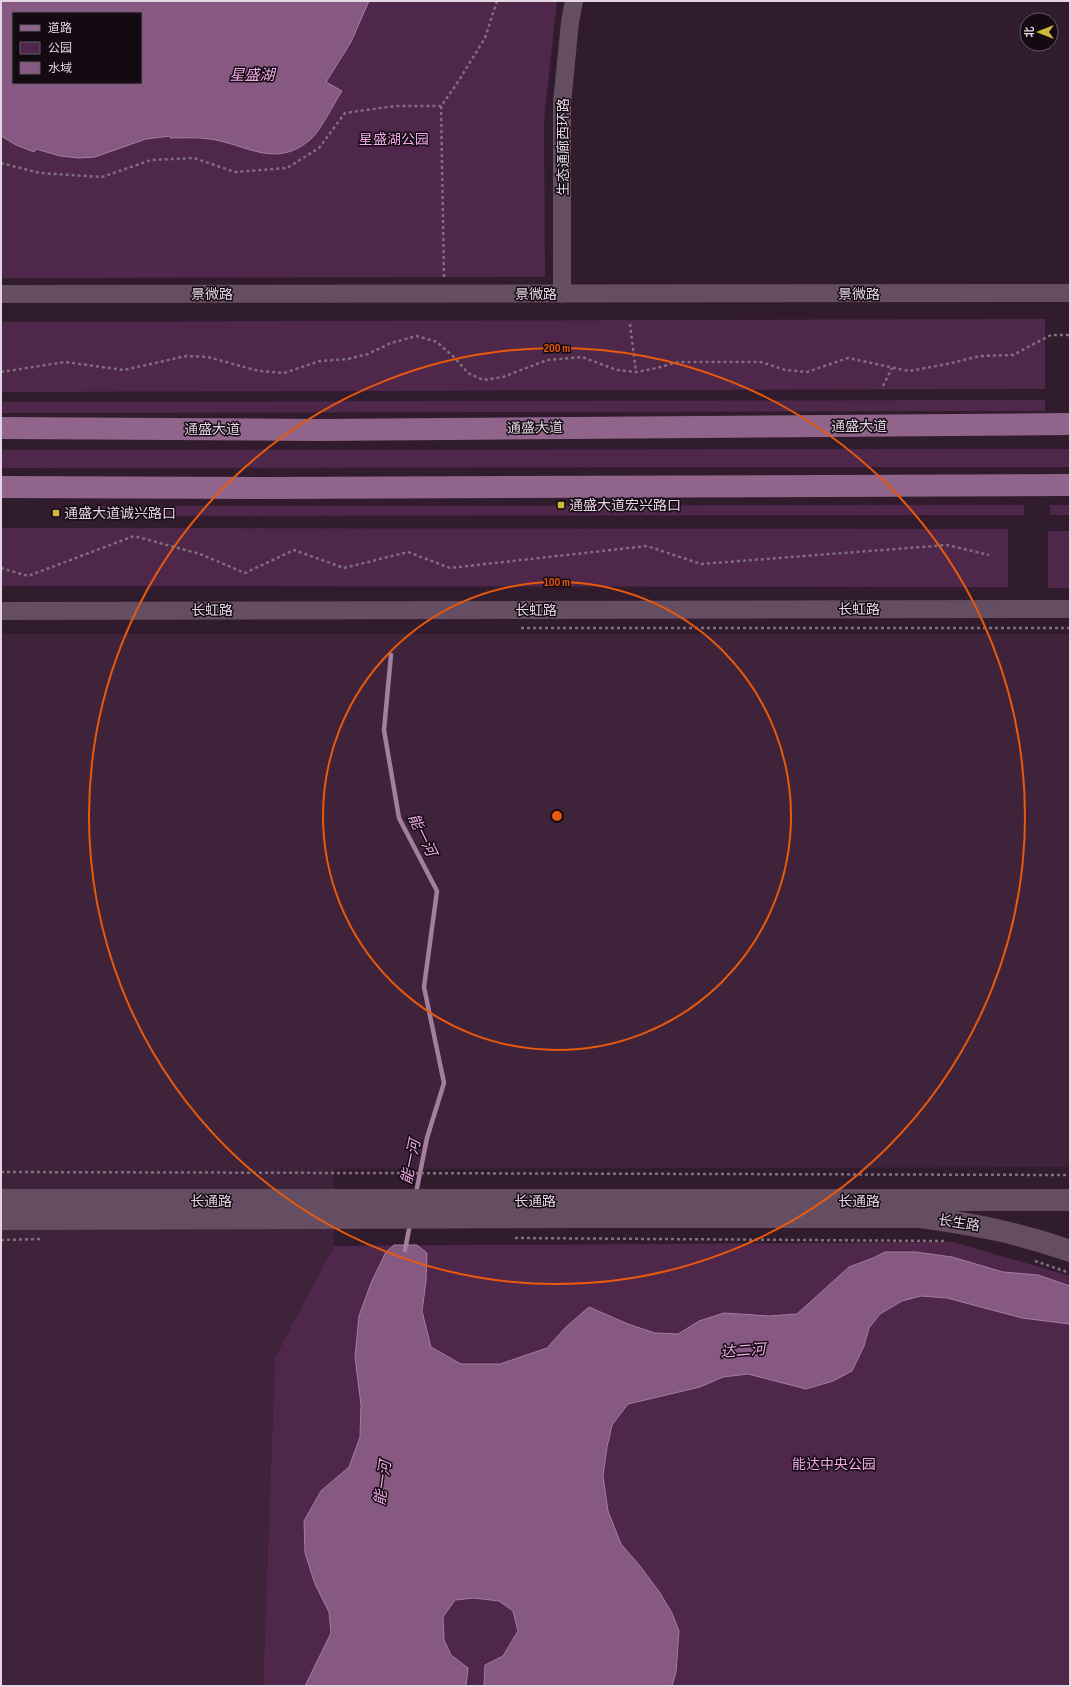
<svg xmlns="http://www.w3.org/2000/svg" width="1071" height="1687" viewBox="0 0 1071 1687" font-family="'Sofia Sans Condensed','Noto Sans SC',sans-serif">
	<rect width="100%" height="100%" fill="#311c2e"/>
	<path fill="#3e233a" d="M1 634H1070V1167L334 1169V1246L275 1357 263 1686H1Z"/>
	<path fill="#4f274a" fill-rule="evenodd" d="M1 1H557L544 121 545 277 1 278ZM13 13H141V83H13Z
		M1045 319V389L1 392V322Z
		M1045 400V411L1 413V402Z
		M1070 449V467L1 468V450Z
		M1024 505V515L97 516V506Z
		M1050 505H1070V515H1050Z
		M1 528 1008 529V587L1 586Z
		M1048 531H1070V588H1048Z
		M953 1242 1070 1276V1686H263L275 1357 334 1246Z"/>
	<path fill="#875881" stroke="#a37e9e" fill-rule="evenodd" d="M1 1H369L351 42 326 82 342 91C334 103 321 130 311 139 276 170 246 144 210 139 197 137 183 138 170 138V136L146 139 95 157 79 158 60 156 36 149 34 152 16 145 1 136ZM13 13H141V83H13Z
		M394 1245H417L427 1253 426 1281 422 1311 431 1347 461 1364H500L547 1348 566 1327 589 1307 628 1324 655 1333 678 1334 699 1321 724 1313 769 1316 797 1314 849 1267 873 1258 885 1252H916L952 1257 1003 1272 1038 1275 1070 1286V1324L1022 1318 947 1298 921 1296 902 1301 880 1314 869 1328 864 1346 852 1371 833 1381 806 1389 748 1374 723 1377 700 1387 628 1404 612 1425 607 1447 603 1476 608 1511 621 1544 640 1566 660 1593 672 1613 679 1631 676 1672 672 1686H484L485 1665 503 1656 518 1631 513 1611 499 1601 474 1598 455 1600 443 1617 444 1640 451 1655 468 1668 466 1686H305L331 1633 329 1612 315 1584 305 1553 304 1521 321 1491 349 1467 360 1437 361 1405 355 1357 359 1316 371 1283 386 1252Z"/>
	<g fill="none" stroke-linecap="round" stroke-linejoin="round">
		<path stroke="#a37e9e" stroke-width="4.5" d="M391 655 384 730 399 818 437 891 424 987 444 1083 427 1138 416 1193
			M405 1250 410 1224"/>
		<path stroke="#806e7d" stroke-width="2.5" stroke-dasharray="3 3" stroke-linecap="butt" d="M1 163 40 173 102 177 151 160 194 158 235 172 287 168 319 148 345 113 395 106H441
			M444 277 441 106 456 85 485 38 497 1
			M630 324 636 372
			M1 372 65 362 124 370 186 356 208 357 259 371 284 373 320 361 348 359 368 354 391 343 417 336 437 342 455 358 468 373 483 380 503 377 547 360 582 357 617 370 636 372 657 368 678 362H761L785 370 807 372 848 358 909 371 947 364 980 356 1013 355 1051 335H1070
			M883 386 892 368
			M1 568 28 576 134 536 200 554 245 573 294 550 344 568 408 552 450 568 647 546 701 564 947 545 989 555
			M521 628H1070
			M1 1172 1070 1175
			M515 1238 944 1241
			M1 1240 42 1239
			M1035 1261 1070 1273"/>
		<path stroke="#664e62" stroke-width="18" d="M1 294 1070 293
			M562 294V103L570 22 574 1
			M1 611 1070 609"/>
		<path stroke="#664e62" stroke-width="22" d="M1 1200H1070
			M1 1219 588 1217H920C973 1224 1020 1233 1070 1251"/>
		<path stroke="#91648b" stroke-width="22" d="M1 428 319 430 1070 424
			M1 487 265 488 1070 485"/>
	</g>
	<g fill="none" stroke="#e8590c" stroke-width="2">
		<circle cx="557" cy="816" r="234"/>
		<circle cx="557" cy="816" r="468"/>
	</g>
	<g fill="#ccb939" stroke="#130a12" stroke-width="1.5">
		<rect x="557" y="501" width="8" height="8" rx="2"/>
		<rect x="52" y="509" width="8" height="8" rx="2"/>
	</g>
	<g text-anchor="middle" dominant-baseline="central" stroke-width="3" stroke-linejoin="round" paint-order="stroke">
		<g font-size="14" fill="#f0a8e6" stroke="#130a12">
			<text x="394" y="139">星盛湖公园</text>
			<text x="834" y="1464">能达中央公园</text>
		</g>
		<g font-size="14" fill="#e3d5e1" stroke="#130a12">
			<text transform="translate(563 147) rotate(-90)">生态通廊西环路</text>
			<text x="212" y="294">景微路</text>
			<text x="536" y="294">景微路</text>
			<text x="859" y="294">景微路</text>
			<text x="859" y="426">通盛大道</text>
			<text transform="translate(535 428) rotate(-1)">通盛大道</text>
			<text x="212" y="429">通盛大道</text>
			<text x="859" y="609">长虹路</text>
			<text x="212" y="610">长虹路</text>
			<text x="536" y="610">长虹路</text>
			<text x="211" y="1201">长通路</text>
			<text x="535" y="1201">长通路</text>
			<text x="859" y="1201">长通路</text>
			<text transform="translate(959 1223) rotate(9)">长生路</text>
		</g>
		<g font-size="14" fill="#e3d5e1" stroke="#130a12" text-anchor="start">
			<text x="569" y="505">通盛大道宏兴路口</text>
			<text x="64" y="513">通盛大道诚兴路口</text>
		</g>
		<g font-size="15" font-style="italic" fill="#f3abe9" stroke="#130a12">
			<text x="252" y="75">星盛湖</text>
			<text transform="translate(422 835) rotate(64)">能一河</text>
			<text transform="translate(411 1162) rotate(-78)">能一河</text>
			<text transform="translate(743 1351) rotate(-4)">达二河</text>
			<text transform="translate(383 1483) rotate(-82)">能一河</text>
		</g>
	</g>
	<circle cx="557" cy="816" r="6" fill="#e8590c" stroke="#130a12" stroke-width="2"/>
	<g font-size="12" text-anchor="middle" font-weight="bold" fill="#e8590c" stroke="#130a12" stroke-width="3" stroke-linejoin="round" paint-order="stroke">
		<text x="557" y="352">200 m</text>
		<text x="557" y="586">100 m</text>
	</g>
	<rect width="1071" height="1687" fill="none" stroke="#e3d5e1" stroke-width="4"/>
	<rect x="12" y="12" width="130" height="72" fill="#130a12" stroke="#665b65"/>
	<rect x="20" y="25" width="20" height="6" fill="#91648b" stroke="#665b65"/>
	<text x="48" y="32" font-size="12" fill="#e3d5e1">道路</text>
	<rect x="20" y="42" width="20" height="12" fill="#4f274a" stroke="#665b65"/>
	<text x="48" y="52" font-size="12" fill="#e3d5e1">公园</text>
	<rect x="20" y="62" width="20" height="12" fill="#875881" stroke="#665b65"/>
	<text x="48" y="72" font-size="12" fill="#e3d5e1">水域</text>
	<g transform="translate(1039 32) rotate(270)"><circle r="19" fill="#130a12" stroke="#665b65"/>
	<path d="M0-3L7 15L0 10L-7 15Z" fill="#ccb939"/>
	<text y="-6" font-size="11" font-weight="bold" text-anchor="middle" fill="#e3d5e1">北</text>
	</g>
</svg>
